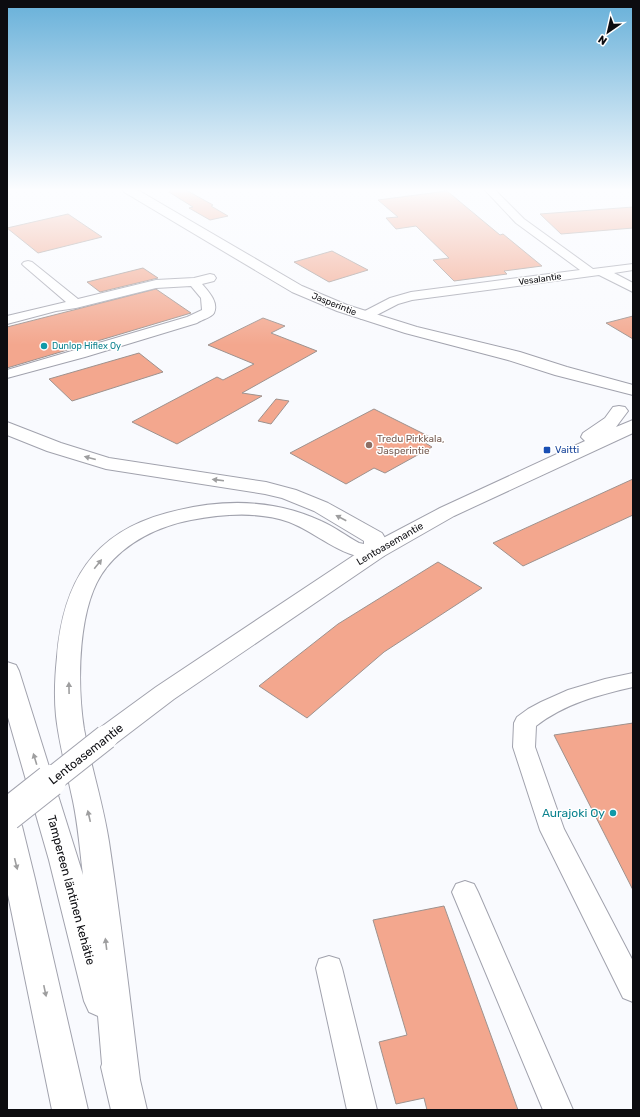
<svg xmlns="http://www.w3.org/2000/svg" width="640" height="1117" viewBox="0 0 640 1117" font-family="Rubik,sans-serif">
	<rect width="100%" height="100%" fill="#f9fafe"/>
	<path fill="#f3a78e" stroke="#9e928e" d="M171 189H184L213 205 211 206 228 216 210 220 189 208 193 207 169 192Z
		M447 191 500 235 503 234 542 266 504 271 507 274 454 281 433 260 449 258 416 226 396 229 386 218 398 217 378 200Z
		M633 207V228L561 234 540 214Z
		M68 214 102 237 38 253 7 228Z
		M332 251 368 270 329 282 294 262Z
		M143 268 158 278 100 292 87 282Z
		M156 289 191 313 7 368V327Z
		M633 316V339L606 323Z
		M263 318 285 326 271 333 317 351 242 393 262 396 177 444 132 422 217 377 223 380 254 364 208 345Z
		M139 353 163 372 72 401 49 379Z
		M276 399 289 401 271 424 258 421Z
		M374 409 430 437 422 441 432 447 385 473 374 468 346 484 290 453Z
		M633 479V515L523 566 493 543Z
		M438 562 482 588 384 652 307 718 259 686 338 624Z
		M633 723V890L554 735Z
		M444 906 518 1110H427L424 1098 396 1104 379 1042 407 1035 373 920Z"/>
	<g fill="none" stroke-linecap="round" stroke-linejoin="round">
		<defs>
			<path id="minor" d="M484 189H494L524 219 593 269 633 264V270L614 273 633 283V292L599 275 412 300 398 304 369 319H361L359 316 361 313 390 298 411 292 580 270 516 223Z
				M28 261 32 262 78 299 156 280 194 278 210 274 214 275 216 278 214 281 202 284C208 291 219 302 214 313 212 317 201 320 197 323L85 357 7 378V370L187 317 202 310 201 298 191 286 156 288 76 308 56 311 7 324V316L66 302 24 266 22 264 24 262Z
				M633 673V687C598 695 564 704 536 726L535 747 564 829 633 961V1002L623 998 540 830 513 747 514 723 517 717 528 709 541 702 568 690 605 679Z
				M465 881 474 884 478 892 573 1110H543L452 892 456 884Z
				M329 956 339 959 342 968 377 1110H347L316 968 319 959Z"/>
			<path id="major" d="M122 189H136L302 286 347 305 417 327 520 352 567 367 633 385V395L555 375 508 360 405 333 337 311 292 292 124 192Z
				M619 406 625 407 628 411 616 427 633 420V433L454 516 384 556 174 699 115 744 106 747 97 744 93 737 97 730 156 687 368 546 440 508 585 441 581 437 583 433 605 418 613 407Z"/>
			<path id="highway" d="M7 422 61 443 109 458 266 482 296 490 328 503 382 533 385 538 387 551 384 556C347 565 321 534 289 522 258 511 223 514 191 520 159 526 126 542 106 568 77 604 77 684 84 729 91 767 103 803 109 842 121 921 130 1000 140 1080L147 1110H111L101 1067 102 1064 98 1016 89 1012 84 1001 49 860 7 714V662L16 665 19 671 83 875C80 850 78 825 73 801 67 772 59 744 56 716 54 696 55 676 57 657 63 583 92 533 167 513 218 499 272 498 321 521 335 527 346 536 359 543L364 544V541L314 511 282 498 265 494 106 469 47 451 7 435Z
				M7 814 17 818 22 826 35 879 88 1110H52L7 890Z"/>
		</defs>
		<use href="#minor" stroke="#a1a2ad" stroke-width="2"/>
		<use href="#major" stroke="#a1a2ad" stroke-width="2"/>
		<use href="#highway" stroke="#a1a2ad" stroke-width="2"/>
		<use href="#minor" fill="#fff" fill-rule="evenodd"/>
		<use href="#major" fill="#fff" fill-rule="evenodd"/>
		<use href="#highway" fill="#fff" fill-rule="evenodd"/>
		<defs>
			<path id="major-bridge-far1" d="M49 782 106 737"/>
			<path id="major-bridge" d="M7 815 50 781"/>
		</defs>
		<use href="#major-bridge-far1" stroke="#a1a2ad" stroke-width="26" stroke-linecap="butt"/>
		<use href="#major-bridge" stroke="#a1a2ad" stroke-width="34" stroke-linecap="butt"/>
		<use href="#major-bridge-far1" stroke="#fff" stroke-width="24"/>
		<use href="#major-bridge" stroke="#fff" stroke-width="32"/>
	</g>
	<defs><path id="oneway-solid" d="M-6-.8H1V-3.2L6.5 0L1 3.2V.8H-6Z"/></defs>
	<g fill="#9e9e9f">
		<use href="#oneway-solid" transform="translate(90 458) rotate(-165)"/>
		<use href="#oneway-solid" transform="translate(218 480) rotate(-173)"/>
		<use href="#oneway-solid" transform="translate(341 518) rotate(-152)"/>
		<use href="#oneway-solid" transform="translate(98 564) rotate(-51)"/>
		<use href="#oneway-solid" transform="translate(69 688) rotate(-91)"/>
		<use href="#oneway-solid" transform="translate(35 759) rotate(-107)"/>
		<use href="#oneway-solid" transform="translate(89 816) rotate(-103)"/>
		<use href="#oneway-solid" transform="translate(16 864) rotate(76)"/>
		<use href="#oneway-solid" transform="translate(106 944) rotate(-97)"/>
		<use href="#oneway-solid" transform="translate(45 991) rotate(78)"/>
	</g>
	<linearGradient id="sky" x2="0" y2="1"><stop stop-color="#67b0d9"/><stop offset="0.55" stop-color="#fcfdff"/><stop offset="1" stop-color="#fcfdff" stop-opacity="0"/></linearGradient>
	<rect width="640" height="345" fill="url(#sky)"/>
	<g fill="#0f9aa8" stroke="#fff" stroke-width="1.5">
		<circle cx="44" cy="346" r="4"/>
		<circle cx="613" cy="813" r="4"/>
	</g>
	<circle fill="#8d6e63" stroke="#fff" stroke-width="1.5" cx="369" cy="445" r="4"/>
	<rect fill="#1a4fb4" stroke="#fff" stroke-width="1.5" x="543" y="446" width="8" height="8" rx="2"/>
	<g text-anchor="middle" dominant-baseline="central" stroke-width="3" stroke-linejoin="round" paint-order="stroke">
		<g font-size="9" fill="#0c0c10" stroke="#fff">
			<text transform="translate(540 279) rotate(-8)">Vesalantie</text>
			<text transform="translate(334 304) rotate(22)">Jasperintie</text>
		</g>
		<g font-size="9" fill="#0d838f" stroke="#fff" text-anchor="start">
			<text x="52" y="346">Dunlop Hiflex Oy</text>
		</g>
		<g font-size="10" fill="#785e54" stroke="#fff" text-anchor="start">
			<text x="377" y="439">Tredu Pirkkala,<tspan x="377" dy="12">Jasperintie</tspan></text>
		</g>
		<g font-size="10" fill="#164399" stroke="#fff" text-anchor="start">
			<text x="555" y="450">Vaitti</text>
		</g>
		<g font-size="10" fill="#0c0c10" stroke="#fff">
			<text transform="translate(390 544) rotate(-30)">Lentoasemantie</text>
		</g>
		<g font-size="12" fill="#0c0c10" stroke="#fff">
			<text transform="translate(86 754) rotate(-38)">Lentoasemantie</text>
			<text transform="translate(71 890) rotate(75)">Tampereen läntinen kehätie</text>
		</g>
		<g font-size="12" fill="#0d838f" stroke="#fff" text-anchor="end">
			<text x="605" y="813">Aurajoki Oy</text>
		</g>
	</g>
	<rect width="640" height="1117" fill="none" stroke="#0c0c10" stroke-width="16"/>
	<g transform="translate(608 32) rotate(214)" stroke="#ffffff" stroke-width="3" paint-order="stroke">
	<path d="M0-3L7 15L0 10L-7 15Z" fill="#0c0c10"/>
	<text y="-6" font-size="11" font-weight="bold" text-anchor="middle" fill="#0c0c10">N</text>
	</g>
</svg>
